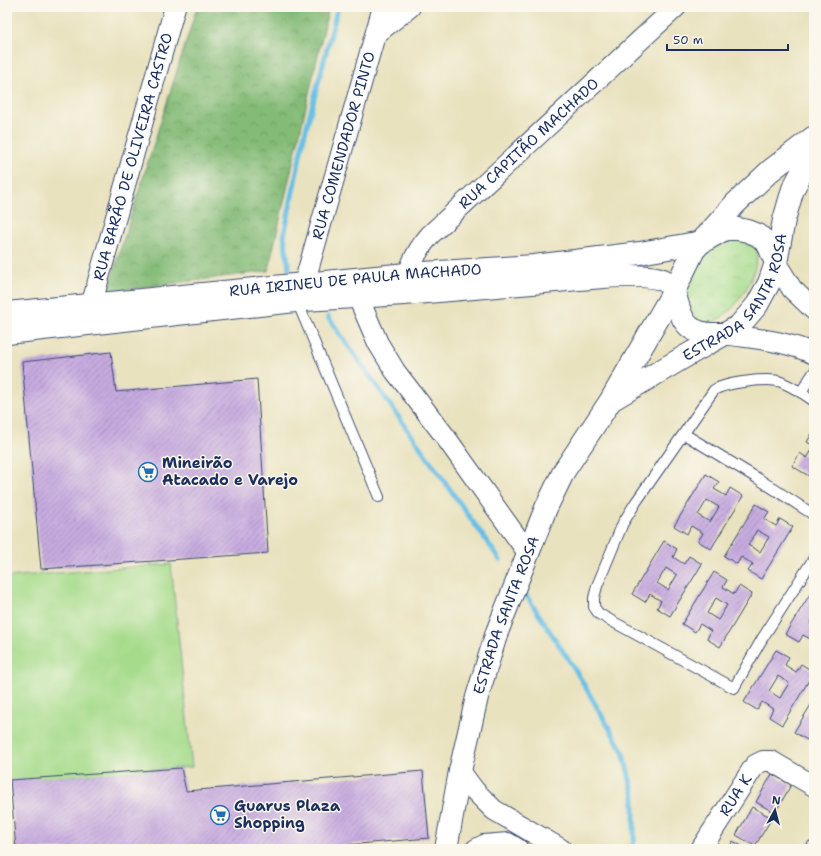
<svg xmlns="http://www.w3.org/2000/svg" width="821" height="856" viewBox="0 0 821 856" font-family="'Shantell Sans',sans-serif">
	<defs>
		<pattern id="forest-crowns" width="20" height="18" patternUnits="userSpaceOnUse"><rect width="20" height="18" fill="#84bb77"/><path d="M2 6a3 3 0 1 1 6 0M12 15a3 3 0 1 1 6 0" fill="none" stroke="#6b9865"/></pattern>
		<pattern id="park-tufts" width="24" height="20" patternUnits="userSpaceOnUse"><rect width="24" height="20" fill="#a6db8b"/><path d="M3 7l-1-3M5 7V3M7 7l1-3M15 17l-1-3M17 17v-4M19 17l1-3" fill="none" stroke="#8ebc7a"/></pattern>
		<pattern id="building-hatch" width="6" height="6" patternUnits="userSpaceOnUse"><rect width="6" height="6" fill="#c7abe0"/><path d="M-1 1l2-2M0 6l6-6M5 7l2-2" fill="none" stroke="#a18cb9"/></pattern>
	</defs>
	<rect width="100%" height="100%" fill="#fbf7ec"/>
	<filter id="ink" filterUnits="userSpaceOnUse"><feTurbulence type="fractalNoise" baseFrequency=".025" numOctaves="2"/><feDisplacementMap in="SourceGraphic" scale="8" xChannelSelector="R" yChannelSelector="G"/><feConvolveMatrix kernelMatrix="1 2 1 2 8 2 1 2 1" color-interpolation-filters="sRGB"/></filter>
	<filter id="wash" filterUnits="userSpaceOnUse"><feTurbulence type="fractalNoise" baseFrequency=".012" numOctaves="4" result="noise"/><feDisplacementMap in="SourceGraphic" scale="16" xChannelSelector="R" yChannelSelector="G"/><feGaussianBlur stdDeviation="0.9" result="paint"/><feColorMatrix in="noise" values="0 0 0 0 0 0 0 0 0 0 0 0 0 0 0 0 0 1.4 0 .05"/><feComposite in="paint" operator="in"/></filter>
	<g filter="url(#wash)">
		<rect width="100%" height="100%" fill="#e9e2bf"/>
		<path fill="#a6db8b" stroke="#608574" d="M171 564 192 767 9 781 10 786H7V577Z"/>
		<path fill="url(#forest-crowns)" stroke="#50756a" d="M197 7H329L268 271 107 292Z"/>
		<path fill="url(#park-tufts)" stroke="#608574" d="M739 234 757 248C760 275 732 323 703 324L686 309 687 288 694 268 707 251 724 239Z"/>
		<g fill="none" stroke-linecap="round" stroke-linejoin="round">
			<path stroke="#68bfe5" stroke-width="5" d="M289 269 284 236 304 137 338 7
				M328 317 500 560
				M526 595 576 671 623 752 634 796V841L632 849"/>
		</g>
		<g id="blocks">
			<path fill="url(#building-hatch)" fill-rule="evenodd" d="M111 352 116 392 257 379 268 553 41 569 22 362Z
				M814 430V446L807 442Z
				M814 447V479L792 466 800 453 807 458Z
				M706 474 719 482 714 489 726 496 730 488 743 496 711 549 698 541 703 533 691 526 687 534 674 526ZM707 500 719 507 710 522 698 515Z
				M756 504 769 512 764 519 776 526 780 519 793 527 761 579 748 571 753 564 741 557 737 564 724 556ZM757 530 769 537 760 552 748 545Z
				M664 541 677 549 673 557 684 564 689 556 702 564 670 616 657 608 661 601 650 594 645 602 632 594ZM666 568 677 575 668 590 657 583Z
				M714 572 727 580 723 587 734 594 739 586 752 594 720 647 707 639 711 631 700 624 695 632 682 624ZM716 598 727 605 718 620 707 613Z
				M814 588V617L810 624 814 626V641L803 635 799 642 785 634Z
				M776 650 789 657 785 665 796 672 801 664 814 672 782 725 769 717 773 709 762 702 757 710 744 702ZM778 676 789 683 780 698 769 691Z
				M814 700V734L812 733 807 740 794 732Z
				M181 768 186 791 423 771 429 838 300 849H16L10 780Z
				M772 774 791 785 775 813 756 802Z
				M752 807 772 818 755 846 736 835Z
				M733 841 747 849H728Z
				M809 841 814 843V849H804Z"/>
		</g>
	</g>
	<g filter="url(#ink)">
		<use href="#blocks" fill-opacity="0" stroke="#3a4a6d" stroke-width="1"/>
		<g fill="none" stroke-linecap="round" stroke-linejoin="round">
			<defs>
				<path id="service" d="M297 301 379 497
					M801 392 814 372
					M814 401C804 394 793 387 781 382 769 377 725 383 714 390L636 502 623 523 597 586 594 598V607L599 614 734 688 762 639 814 558
					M684 434 757 478 814 515"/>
				<g id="minor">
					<path d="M376 34 410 7"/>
					<path d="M776 263 792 289 814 310"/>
					<path id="s1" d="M304 284 383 7"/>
					<path id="s2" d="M405 289C408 267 416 251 430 235L676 7"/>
					<path d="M358 297 378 343 395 371 444 435 528 553"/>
					<path id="s3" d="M91 306 175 7"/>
					<path d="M724 334C756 339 784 340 814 354"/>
					<path d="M460 771 474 790 494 810 561 849"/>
					<path d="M476 849 484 845 508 843 518 849"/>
					<path id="s4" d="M701 849 755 765 763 761H771L814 786"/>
				</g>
				<g id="tertiary">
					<path id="s5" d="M7 313 407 274 534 266 640 253 702 242 725 229H738L748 231 758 235 768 244 776 263"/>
					<path d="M7 333 304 300 404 294 603 277C618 276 653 274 665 281 681 290 674 323 697 331 705 335 716 334 724 334"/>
					<path id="s6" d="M613 399 691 353 739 326 757 305 769 283 776 263 784 220 793 189 802 172 814 156"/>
					<path id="s7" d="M446 849 460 771 477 697 497 632 546 508 564 471 611 400 674 291 694 250 735 204 770 171 814 137"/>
				</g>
			</defs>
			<use href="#service" stroke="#3a4a6d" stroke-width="12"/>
			<use href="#minor" stroke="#3a4a6d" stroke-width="22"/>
			<use href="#tertiary" stroke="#3a4a6d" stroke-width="24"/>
			<use href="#service" stroke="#fff" stroke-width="10"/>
			<use href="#minor" stroke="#fff" stroke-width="20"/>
			<use href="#tertiary" stroke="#fff" stroke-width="22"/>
		</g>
	</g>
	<defs>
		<symbol id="supermarket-ring" viewBox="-11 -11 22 22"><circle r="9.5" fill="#fbf7ec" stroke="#1f6fb2" stroke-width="1.5"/><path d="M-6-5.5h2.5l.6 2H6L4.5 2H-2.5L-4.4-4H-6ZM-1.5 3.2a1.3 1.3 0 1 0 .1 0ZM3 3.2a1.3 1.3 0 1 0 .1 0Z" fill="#1f6fb2"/></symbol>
	</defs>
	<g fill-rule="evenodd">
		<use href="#supermarket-ring" x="137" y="461" width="22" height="22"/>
		<use href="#supermarket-ring" x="209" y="804" width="22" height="22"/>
	</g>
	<g text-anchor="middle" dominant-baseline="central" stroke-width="3" stroke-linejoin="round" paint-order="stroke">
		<g font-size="15" fill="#1b2f5e" stroke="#fbf7ec">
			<text stroke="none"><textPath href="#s2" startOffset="195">RUA CAPITÃO MACHADO</textPath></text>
			<text stroke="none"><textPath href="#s1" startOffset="144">RUA COMENDADOR PINTO</textPath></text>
			<text stroke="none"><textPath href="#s3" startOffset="155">RUA BARÃO DE OLIVEIRA CASTRO</textPath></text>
			<text stroke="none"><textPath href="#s5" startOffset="350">RUA IRINEU DE PAULA MACHADO</textPath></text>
			<text stroke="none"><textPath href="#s6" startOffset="166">ESTRADA SANTA ROSA</textPath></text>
			<text stroke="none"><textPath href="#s7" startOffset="242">ESTRADA SANTA ROSA</textPath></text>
			<text stroke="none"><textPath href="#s4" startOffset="64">RUA K</textPath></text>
		</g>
		<g font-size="15" font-weight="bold" fill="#1b2f5e" stroke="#fbf7ec" text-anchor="start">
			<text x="162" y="463">Mineirão<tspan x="162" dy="17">Atacado e Varejo</tspan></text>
			<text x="234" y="806">Guarus Plaza<tspan x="234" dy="17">Shopping</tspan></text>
		</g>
	</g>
	<rect width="821" height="856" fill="none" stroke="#fbf7ec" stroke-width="24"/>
	<g transform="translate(775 810) rotate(7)" stroke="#fbf7ec" stroke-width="3" paint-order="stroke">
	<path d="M0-3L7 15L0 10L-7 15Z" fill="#1b2f5e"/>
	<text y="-6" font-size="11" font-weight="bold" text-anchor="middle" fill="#1b2f5e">N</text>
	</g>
	<path d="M667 44v6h121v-6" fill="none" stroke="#1b2f5e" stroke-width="2"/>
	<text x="673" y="44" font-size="12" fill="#1b2f5e" stroke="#fbf7ec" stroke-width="3" paint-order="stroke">50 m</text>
</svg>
